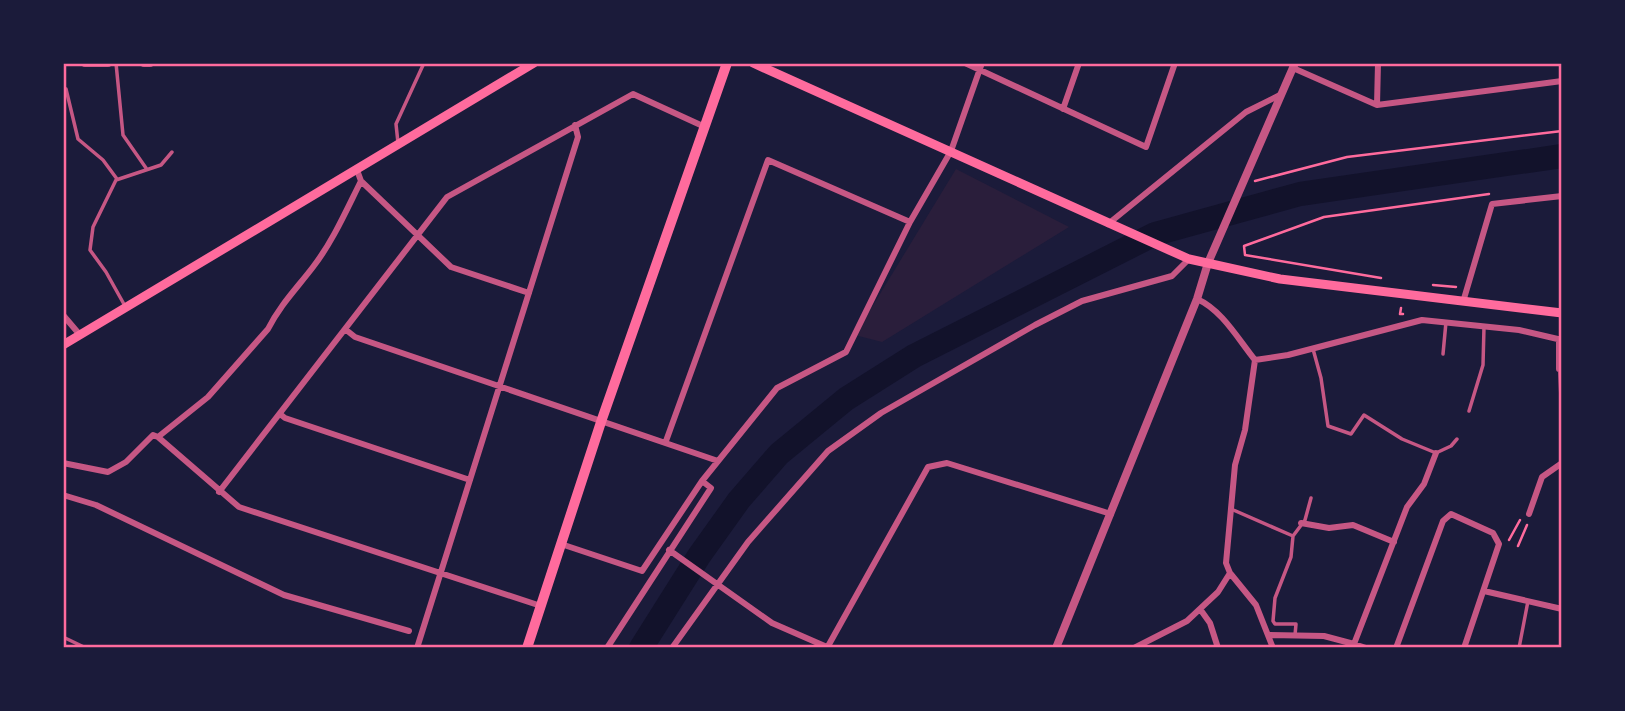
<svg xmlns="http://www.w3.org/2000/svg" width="1625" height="711" viewBox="0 0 1625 711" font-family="'Roboto Condensed',sans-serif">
	<rect width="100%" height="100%" fill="#1b1b3a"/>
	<path fill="#2a1e3b" d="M956 169 1069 227 882 342 855 335Z"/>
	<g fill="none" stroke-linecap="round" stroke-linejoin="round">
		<path stroke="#12122b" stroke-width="24" d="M641 648 699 556 739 500 779 454 846 399 914 356 1155 234 1300 194 1562 156"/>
		<path stroke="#ff6b9d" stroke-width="2.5" d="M1255 181 1347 157 1562 131
			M1381 278 1245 255 1244 246 1324 217 1489 194
			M1433 285 1456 287
			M1401 308 1400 314H1403
			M1509 540 1520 520
			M1518 546 1527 525"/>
		<path stroke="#c65784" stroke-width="3.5" d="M116 63 123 135 146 168
			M66 89 78 139 103 160 117 179
			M398 143 396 124 424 63
			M125 306 106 272 90 250 93 227 116 180 161 165 172 152
			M1313 349 1321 378 1328 426 1351 434 1364 415 1402 439 1436 453 1451 446 1457 439
			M1443 354 1446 322
			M1469 411 1483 365 1484 327
			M1231 509 1293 536
			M1295 635 1296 624H1275L1273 621 1275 598 1291 557 1293 536 1305 520 1311 498
			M63 637 86 648
			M1519 648 1528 601"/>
		<path stroke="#c65784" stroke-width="6" d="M965 63 1146 147 1175 63
			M1293 68 1377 105 1562 81
			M1377 105 1378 63
			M1063 109 1079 63
			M357 170 361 181 451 267 529 293
			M1108 224 1246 112 1280 95
			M1197 299C1222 310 1238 339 1255 360L1245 430 1235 465 1226 563 1230 573 1256 605 1273 648
			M1463 302 1492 204 1562 196
			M63 315 80 335
			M345 329 355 337 718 461
			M1559 339V369
			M1255 360 1288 355 1422 320 1519 330 1562 340
			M1561 369 1562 393
			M280 414 285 418 470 480
			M158 437 239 507 541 606
			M666 441 768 160 910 222
			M63 463 108 472 126 462 153 435 158 437 208 397 268 329C280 305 297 288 313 267 333 241 346 211 361 181
			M219 492 447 197 633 94 705 127
			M63 495 96 505 284 595 409 631
			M1529 514 1542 477 1562 463
			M1301 523 1329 528 1353 525 1394 542
			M561 544 642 571 702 481 777 388 846 352 910 222 951 151 982 63
			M669 550 772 623 827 647
			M1484 591 1562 609
			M1200 609 1210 623 1218 648
			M1268 635 1324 636 1354 644 1407 507 1424 484 1436 453
			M1354 644 1366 648
			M417 648 578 137 575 125
			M607 648 711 488 702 481
			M672 648 748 542 828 451 881 413 1035 325 1082 301 1172 276 1189 259
			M827 648 928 467 947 463 1111 514
			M1134 648 1187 621 1218 592 1230 573
			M1396 648 1443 521 1451 514 1493 533 1499 544 1464 648"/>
		<path stroke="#c65784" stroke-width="8" d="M85 63H108
			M144 63H150
			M1056 648 1197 299 1208 263 1295 63"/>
		<path stroke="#ff6b9d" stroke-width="9" d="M753 63 1189 259 1280 279 1562 313
			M63 345 534 63"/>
		<path stroke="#ff6b9d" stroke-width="10" d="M527 648 602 419 727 63"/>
	</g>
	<rect width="1625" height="711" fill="none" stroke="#1b1b3a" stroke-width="130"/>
	<rect x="65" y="65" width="1495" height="581" fill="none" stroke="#ff6b9d" stroke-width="2.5"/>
</svg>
